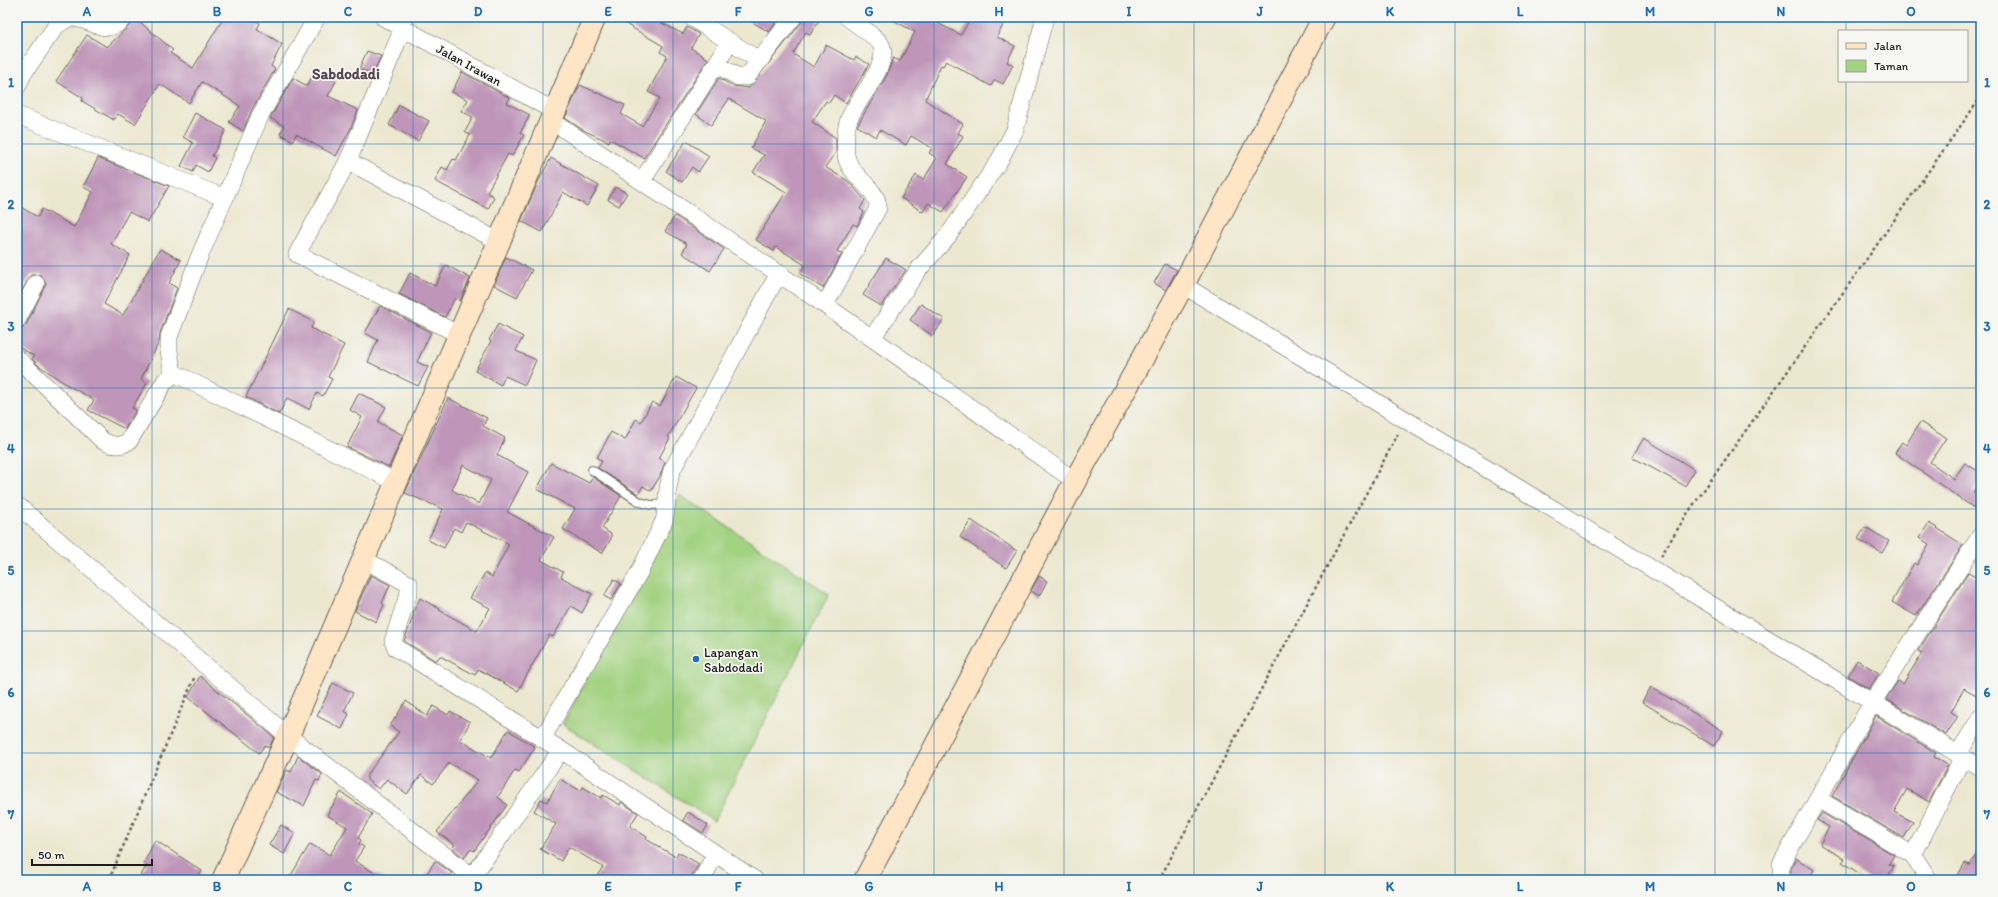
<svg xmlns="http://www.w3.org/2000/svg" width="1998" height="897" viewBox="0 0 1998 897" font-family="Itim,sans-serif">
	<rect width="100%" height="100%" fill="#f6f6f2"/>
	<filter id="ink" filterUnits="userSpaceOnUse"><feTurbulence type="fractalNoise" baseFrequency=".025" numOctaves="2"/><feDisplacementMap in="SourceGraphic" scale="8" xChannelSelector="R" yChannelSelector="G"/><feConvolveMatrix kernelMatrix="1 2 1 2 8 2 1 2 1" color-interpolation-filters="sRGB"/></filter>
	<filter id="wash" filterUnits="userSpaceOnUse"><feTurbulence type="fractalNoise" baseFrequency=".012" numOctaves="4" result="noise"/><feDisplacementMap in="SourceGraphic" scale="16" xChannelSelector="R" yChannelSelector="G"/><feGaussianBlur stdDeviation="0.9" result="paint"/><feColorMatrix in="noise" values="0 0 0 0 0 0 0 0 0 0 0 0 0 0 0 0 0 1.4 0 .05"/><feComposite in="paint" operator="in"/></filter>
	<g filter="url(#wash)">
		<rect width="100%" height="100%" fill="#ece8d0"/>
		<path fill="#a3d281" stroke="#60774e" d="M680 495 829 594 714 821 563 724Z"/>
		<g id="blocks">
			<path fill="#bf96ba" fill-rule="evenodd" d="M134 17 173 50 170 53 193 68 224 17H248L260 23 257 29 282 44 271 66 275 69 252 109 243 131 229 122 240 106 202 82 189 103 160 84 135 124 118 114 114 120 82 101 83 98 56 81 87 35 107 47 131 24Z
				M614 17H650L683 34 687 27 699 34 691 48 708 59 644 158 610 139 609 142 583 130 565 118 580 85 625 105 621 114 642 126 660 98 648 92 667 56 660 52 663 46Z
				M744 17H780L769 32Z
				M803 17H821L810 35 806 32 793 54 814 67 826 45 854 60 856 57 869 64 846 103 834 95 829 103 826 101 812 122 836 138V152L825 167 848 181 865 200 860 209 864 212 857 226 853 224 837 251 842 254 823 288 800 274 805 265 776 247 774 251 756 240 786 192 753 172 764 155 751 148 766 121 729 99 711 125 696 114 719 78 733 86 749 88 801 23Z
				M887 17H926L961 35 971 17H1007L997 37 1015 46 1007 62 1013 65 1003 84 995 80 991 86 946 61 943 66 941 65 925 100 963 124 958 133 963 136 947 164 967 177 943 212 928 203 923 212 901 198 916 175 923 180 937 158 929 153 932 148 911 136 906 145 880 130 876 137 857 126 887 75 893 58 900 61 915 32Z
				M367 51 381 56 373 74 359 69Z
				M316 70 336 81 328 96 358 110 351 128 336 156 296 134 293 141 280 134 284 126 270 118 293 78 307 86Z
				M462 72 510 98 507 103 530 115 520 133 524 135 512 156 508 154 487 192 494 197 488 209 435 181 442 167 447 170 453 159 456 160 470 135 465 132 473 117 461 111 468 100 452 92Z
				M399 105 429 121 418 141 389 125Z
				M195 113 226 130 212 156 215 158 208 172 196 165 193 172 181 166 193 143 183 137Z
				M686 141 709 156 698 172 692 167 682 182 666 171Z
				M98 158 169 186 148 222 129 212 111 244 130 255 104 304 123 315 160 249 181 260 169 283 177 288 160 333 159 342 141 379 147 383 132 408 136 410 125 429 88 410 94 400 66 384 38 365 32 359 34 356 17 346V330L22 329 26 325 46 284 41 275H31L17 299V205L38 217 42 209 74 227 93 192 83 187Z
				M551 158 599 186 587 206 563 192 542 232 521 221 539 180Z
				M615 187 627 193 619 206 608 200Z
				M675 216 724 249 710 271 682 253 687 244 665 231Z
				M506 257 532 270 517 297 494 285Z
				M886 258 906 270 881 306 863 295Z
				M1165 264 1177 270 1166 290 1154 283Z
				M446 265 470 278 460 301 455 298 445 317 399 294 410 273 435 286Z
				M921 304 944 319 933 336 910 320Z
				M380 306 431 332 417 362 428 367 418 386 368 362 378 340 365 333Z
				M289 309 314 322 311 328 344 345 328 377 332 379 323 396 317 393 309 409 287 398 279 414 246 397Z
				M498 324 523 337 516 351 536 360 525 385 505 376 501 385 475 371 491 341 489 340Z
				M676 377 696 388 668 437 670 438 659 458 665 462 660 476 651 491 643 486 638 494 598 468 602 461 597 458 611 432 625 440 636 419 641 422 652 402 660 406Z
				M359 393 386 407 378 422 403 435 389 467 347 447 362 417 350 410Z
				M448 398 487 418 483 426 505 438 497 455 528 472 507 512 554 537 541 560 563 572 561 577 592 594 582 613 571 606 553 637 549 635 518 691 478 669 475 675 440 656 436 661 404 641 414 614 413 613 414 610 420 598 440 609 439 610 477 631 490 608 470 598 485 573 492 577 509 544 466 522 461 532 454 528 444 548 428 540 443 509 405 493ZM463 465 491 480 479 504 452 490Z
				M1920 422 1946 438 1930 462 1954 479 1965 463 1981 473V479L1973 492 1981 498V513L1895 453 1902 442 1906 445Z
				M1644 438 1695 470 1685 486 1632 457Z
				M551 463 589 483 593 477 621 496 602 528 611 534V539L602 553 563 529 575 509 537 489Z
				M971 520 1017 551 1006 568 960 537Z
				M1929 523 1963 545 1916 616 1892 602 1914 563 1917 565 1929 544 1919 538Z
				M1865 527 1889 541 1882 553 1858 539Z
				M1968 573 1981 580V698L1964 688 1951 712 1958 716 1946 735 1886 699 1898 681 1903 684 1922 653 1918 651Z
				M371 575 390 585 382 603 384 605 376 622 355 611Z
				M1039 576 1047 581 1039 596 1031 591Z
				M614 579 621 584 611 600 604 596Z
				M1857 660 1879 673 1869 689 1848 676Z
				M200 676 274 737 269 748 265 745 259 753 188 697Z
				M333 683 353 693 344 711 349 714 342 729 317 716Z
				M1651 687 1723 731 1714 746 1642 702Z
				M406 701 427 716 433 706 448 715 450 711 470 722 460 740 491 758 508 730 535 747 519 772 515 770 498 797 507 805 474 851 471 849 464 858 452 848 455 845 437 832 478 780 449 763 433 784 421 775 407 794 387 779 379 789 367 780V775L399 732 390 726Z
				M1876 716 1936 753 1934 757 1948 765 1929 802 1907 789 1894 812 1913 822 1904 838 1832 796Z
				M298 756 322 774 319 781 316 780 304 806 276 792 287 770 291 772Z
				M560 779 581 791 583 787 601 798 603 795 620 805 621 802 638 813 630 826 647 837 646 839 676 857 678 852 699 864 689 880H594L603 867 569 847 561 861 540 849 556 824 534 811 541 799 547 802Z
				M341 792 372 814 358 838 361 840 359 844 364 847 355 861 386 880H288L310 844 330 855 347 827 327 815Z
				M688 812 708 825 703 833 683 820Z
				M1822 813 1894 855 1889 864 1894 866 1886 880H1869L1842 862 1845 859 1820 844 1829 827 1817 820Z
				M281 825 295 833 284 854 269 845Z
				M155 840 202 871 195 880H138L147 865 144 863Z
				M1981 847V880H1955L1965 863 1970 865Z
				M1796 858 1814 870 1808 880H1791V867Z
				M435 861 452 873 447 880H423Z"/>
		</g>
	</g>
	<g filter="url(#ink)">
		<use href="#blocks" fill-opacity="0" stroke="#65635b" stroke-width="1"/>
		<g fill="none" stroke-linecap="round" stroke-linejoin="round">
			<defs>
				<path id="lane" d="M592 470 640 502 651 505 667 504"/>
				<path id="street" d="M383 17 556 112
					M404 17 403 28 348 161 297 254 460 335
					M691 17 760 61
					M716 64 738 77H747L793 17
					M17 87 23 74 56 26C61 23 65 19 70 18 89 16 107 40 124 17
					M17 115 225 198
					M552 121 825 305 1075 481
					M348 161 498 241
					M642 181 730 42
					M1183 285 1981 768
					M825 305 878 208C878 187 849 177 846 155 845 143 845 130 849 119 856 100 893 62 880 43 874 35 856 24 847 17
					M17 320 36 284
					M872 338 919 269 948 236 999 161 1015 130 1045 17
					M17 358 103 441C113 446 120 447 129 441L165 381 173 375H178L396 482
					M173 375 169 351V337L200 255 261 114 317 17
					M17 505 288 736 477 880
					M363 559 409 584V592L393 641 396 648 561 750 755 880
					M542 739 640 571 664 521C668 504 666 487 672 470L779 273
					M1958 754 1981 717
					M1818 799 1913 855
					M470 880 561 750
					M702 880 715 854
					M1781 880V864L1872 703 1981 535
					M1929 880 1913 855 1963 757"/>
				<path id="secondary" d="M223 880 288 736 595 17
					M865 880 1075 481 1183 285 1324 17"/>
			</defs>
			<use href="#lane" stroke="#65635b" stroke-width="10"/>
			<use href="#street" stroke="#65635b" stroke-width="18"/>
			<use href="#secondary" stroke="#65635b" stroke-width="24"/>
			<path stroke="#65635b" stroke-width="2.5" stroke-dasharray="3 3" stroke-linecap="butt" d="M1661 556 1687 514 1981 97
				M109 880 195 676
				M1159 880 1398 434"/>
			<use href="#lane" stroke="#fff" stroke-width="8"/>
			<use href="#street" stroke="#fff" stroke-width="17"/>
			<use href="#secondary" stroke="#fee5c5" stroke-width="22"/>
		</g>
	</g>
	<path fill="none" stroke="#1f6fb2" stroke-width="1" stroke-opacity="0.55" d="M152 17V880M283 17V880M413 17V880M543 17V880M673 17V880M804 17V880M934 17V880M1064 17V880M1194 17V880M1325 17V880M1455 17V880M1585 17V880M1715 17V880M1846 17V31M1846 81V880M17 144H1981M17 266H1981M17 388H1981M17 509H1981M17 631H1981M17 753H1981"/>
	<circle fill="#1f6fb2" stroke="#f6f6f2" stroke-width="1.5" cx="696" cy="659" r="4"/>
	<g text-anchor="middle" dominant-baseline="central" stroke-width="3.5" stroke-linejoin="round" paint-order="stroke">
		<g font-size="13" fill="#1c1c1c" stroke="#f6f6f2">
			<text transform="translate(469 65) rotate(29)">Jalan Irawan</text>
		</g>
		<g font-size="13" fill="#1c1c1c" stroke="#f6f6f2" text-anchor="start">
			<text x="704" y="652">Lapangan<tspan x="704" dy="15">Sabdodadi</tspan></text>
		</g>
		<g font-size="15" font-weight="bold" fill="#554753" stroke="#f6f6f2">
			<text x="346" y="74">Sabdodadi</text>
		</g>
	</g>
	<rect width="1998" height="897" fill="none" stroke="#f6f6f2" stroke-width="44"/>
	<rect x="1838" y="30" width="130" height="52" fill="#f6f6f2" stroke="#9f9f9c"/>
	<rect x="1846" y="43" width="20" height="6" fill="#fee5c5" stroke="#9f9f9c"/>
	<text x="1874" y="50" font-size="12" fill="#1c1c1c">Jalan</text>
	<rect x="1846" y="60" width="20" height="12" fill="#a3d281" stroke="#9f9f9c"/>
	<text x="1874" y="70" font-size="12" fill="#1c1c1c">Taman</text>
	<path d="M32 859v6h120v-6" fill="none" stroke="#1c1c1c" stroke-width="2"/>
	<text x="38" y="859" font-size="12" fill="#1c1c1c" stroke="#f6f6f2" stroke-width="3" paint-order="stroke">50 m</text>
	<rect x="22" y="22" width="1954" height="853" fill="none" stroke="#1f6fb2" stroke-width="1.5"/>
	<g font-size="13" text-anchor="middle" font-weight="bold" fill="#1f6fb2">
		<text x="87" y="16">A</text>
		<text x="217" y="16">B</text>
		<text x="348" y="16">C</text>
		<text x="478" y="16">D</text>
		<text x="608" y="16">E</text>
		<text x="738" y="16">F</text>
		<text x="869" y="16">G</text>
		<text x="999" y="16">H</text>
		<text x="1129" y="16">I</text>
		<text x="1260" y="16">J</text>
		<text x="1390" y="16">K</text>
		<text x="1520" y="16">L</text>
		<text x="1650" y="16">M</text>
		<text x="1781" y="16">N</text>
		<text x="1911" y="16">O</text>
		<text x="11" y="87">1</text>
		<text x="1987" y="87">1</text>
		<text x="11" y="209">2</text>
		<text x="1987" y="209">2</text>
		<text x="11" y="331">3</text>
		<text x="1987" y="331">3</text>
		<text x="11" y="453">4</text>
		<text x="1987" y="453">4</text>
		<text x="11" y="575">5</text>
		<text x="1987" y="575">5</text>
		<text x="11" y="697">6</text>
		<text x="1987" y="697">6</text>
		<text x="11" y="819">7</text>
		<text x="1987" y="819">7</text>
		<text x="87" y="891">A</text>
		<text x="217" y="891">B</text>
		<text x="348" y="891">C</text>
		<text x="478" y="891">D</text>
		<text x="608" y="891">E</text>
		<text x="738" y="891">F</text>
		<text x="869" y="891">G</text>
		<text x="999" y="891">H</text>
		<text x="1129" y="891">I</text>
		<text x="1260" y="891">J</text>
		<text x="1390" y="891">K</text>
		<text x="1520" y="891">L</text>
		<text x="1650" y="891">M</text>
		<text x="1781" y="891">N</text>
		<text x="1911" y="891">O</text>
	</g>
</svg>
